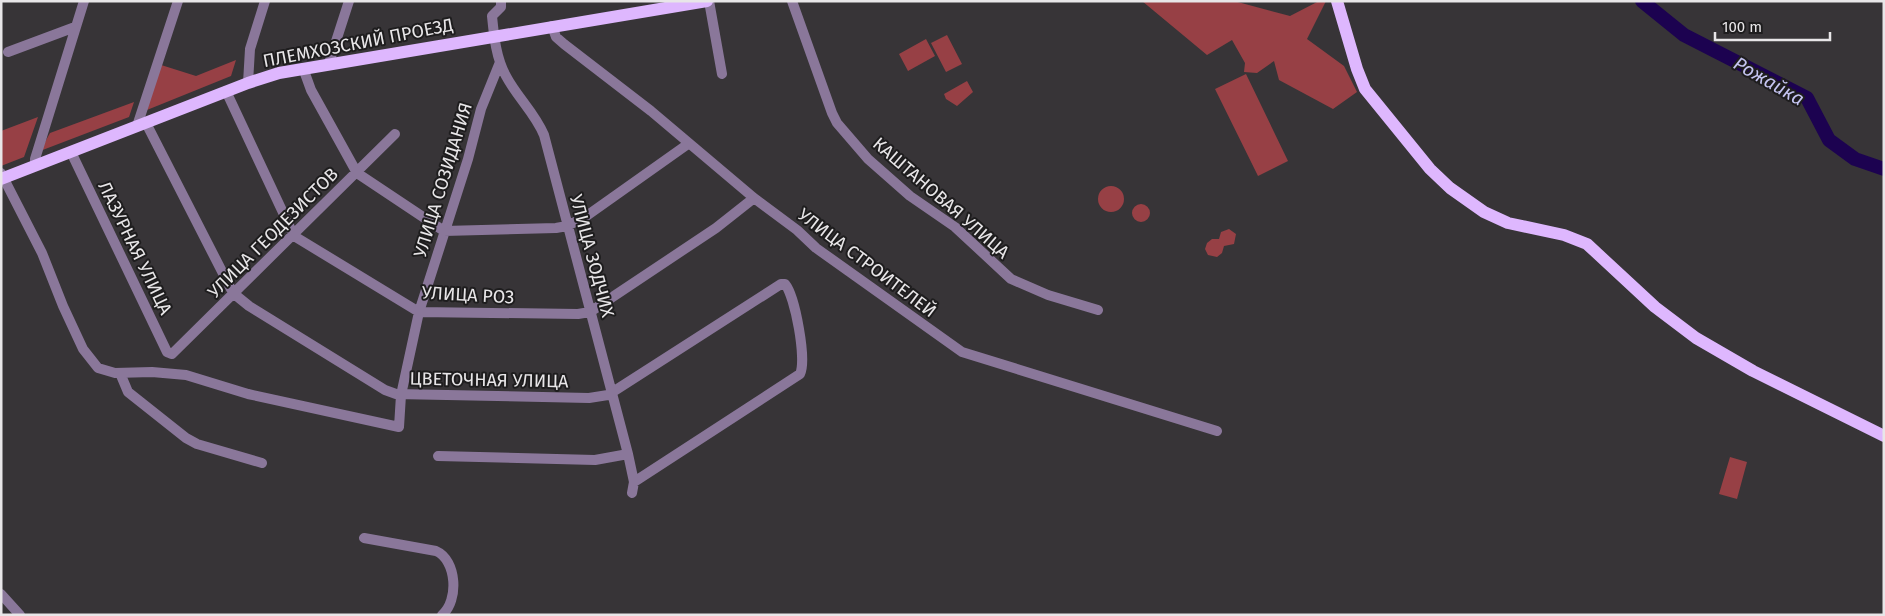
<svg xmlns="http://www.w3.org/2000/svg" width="1885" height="616" viewBox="0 0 1885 616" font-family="'Fira Sans',sans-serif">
	<rect width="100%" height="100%" fill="#373437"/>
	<path fill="#974045" d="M1142 1H1234L1290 16 1319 1H1326L1307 39 1344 66 1357 92 1333 109 1279 80 1274 61 1257 73 1244 72 1245 63 1232 40 1207 55Z
		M947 35 962 64 946 72 931 43Z
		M926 39 935 56 908 71 899 54Z
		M236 60 231 76 142 112 158 64 196 76Z
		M1246 74 1288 161 1258 176 1215 89Z
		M967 81 973 92 957 106 946 99 944 94Z
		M134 102 129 117 40 151 50 133Z
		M38 117 24 157 1 166V131Z
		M1098 199a13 13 0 1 1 26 0a13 13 0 1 1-26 0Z
		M1132 213a9 9 0 1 1 18 0a9 9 0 1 1-18 0Z
		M1229 229 1236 234 1234 244 1224 246 1222 253 1217 257 1208 255 1205 249 1207 243 1212 239H1219L1221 232Z
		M1730 457 1747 462 1737 499 1719 494Z"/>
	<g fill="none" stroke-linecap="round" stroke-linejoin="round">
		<path stroke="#1c0250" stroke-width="14" d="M1642 1 1684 35 1807 98 1829 140 1855 159 1884 169"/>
		<path stroke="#8a779a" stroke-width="10" d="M501 1V7L492 16C494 36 496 58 506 76 517 97 535 113 544 135L628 454 634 482 632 493
			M709 1 722 74
			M792 1 832 113 837 123 868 159 910 196 955 227 1011 279 1048 295 1098 310
			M552 26 556 37 564 44 651 111 754 198 797 230 816 248 962 352 1217 431
			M8 52 75 27
			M329 63 349 1
			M303 68 311 90 357 173 444 231 556 228 567 226 585 217 688 144
			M248 83 250 49 265 1
			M226 91 294 236 419 312 578 314 590 312 716 228 754 198
			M146 123 233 293 249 306 385 390 396 394 589 398 608 395 781 284H785C795 296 807 360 800 374L634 482
			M137 126 178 1
			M71 152 167 352 172 354 395 134
			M35 166V159L84 1
			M1 173 42 253 63 306 83 349 98 368 115 373 152 372 186 375 248 394 399 427 401 395 419 312 468 159 481 109 500 62
			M120 373 128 392 186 438 197 444 262 463
			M438 456 595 460 628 454
			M364 538 436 551C457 560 459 601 442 615
			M1 594 20 615"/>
		<path stroke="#deb7fe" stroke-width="12" d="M1337 1 1357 69 1365 89 1430 169 1450 188 1484 212 1508 223 1564 235 1587 244 1655 307 1696 338 1753 371 1884 436
			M1 179 248 83 279 73 707 1"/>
	</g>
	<g text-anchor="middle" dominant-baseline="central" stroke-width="4" stroke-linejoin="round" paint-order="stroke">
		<g font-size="18" fill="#e8e6e8" stroke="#1e1d1e">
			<text transform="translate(358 43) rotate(-11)">ПЛЕМХОЗСКИЙ ПРОЕЗД</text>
			<text transform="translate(443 180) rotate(-73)">УЛИЦА СОЗИДАНИЯ</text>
			<text transform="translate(941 198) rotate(41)">КАШТАНОВАЯ УЛИЦА</text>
			<text transform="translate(273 233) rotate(-45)">УЛИЦА ГЕОДЕЗИСТОВ</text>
			<text transform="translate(135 248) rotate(64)">ЛАЗУРНАЯ УЛИЦА</text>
			<text transform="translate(592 256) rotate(75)">УЛИЦА ЗОДЧИХ</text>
			<text transform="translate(867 263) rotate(37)">УЛИЦА СТРОИТЕЛЕЙ</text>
			<text transform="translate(468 295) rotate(3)">УЛИЦА РОЗ</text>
			<text transform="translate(489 380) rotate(1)">ЦВЕТОЧНАЯ УЛИЦА</text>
		</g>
		<g font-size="19" font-style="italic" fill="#c5c4f1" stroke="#1e1d1e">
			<text transform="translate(1769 81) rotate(30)">Рожайка</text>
		</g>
	</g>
	<rect width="1885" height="616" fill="none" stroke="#e8e6e8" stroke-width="5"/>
	<path d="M1715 32v8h115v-8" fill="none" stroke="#e8e6e8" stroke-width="2.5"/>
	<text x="1722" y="32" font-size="15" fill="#e8e6e8" stroke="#1e1d1e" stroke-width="4" paint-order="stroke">100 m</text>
</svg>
